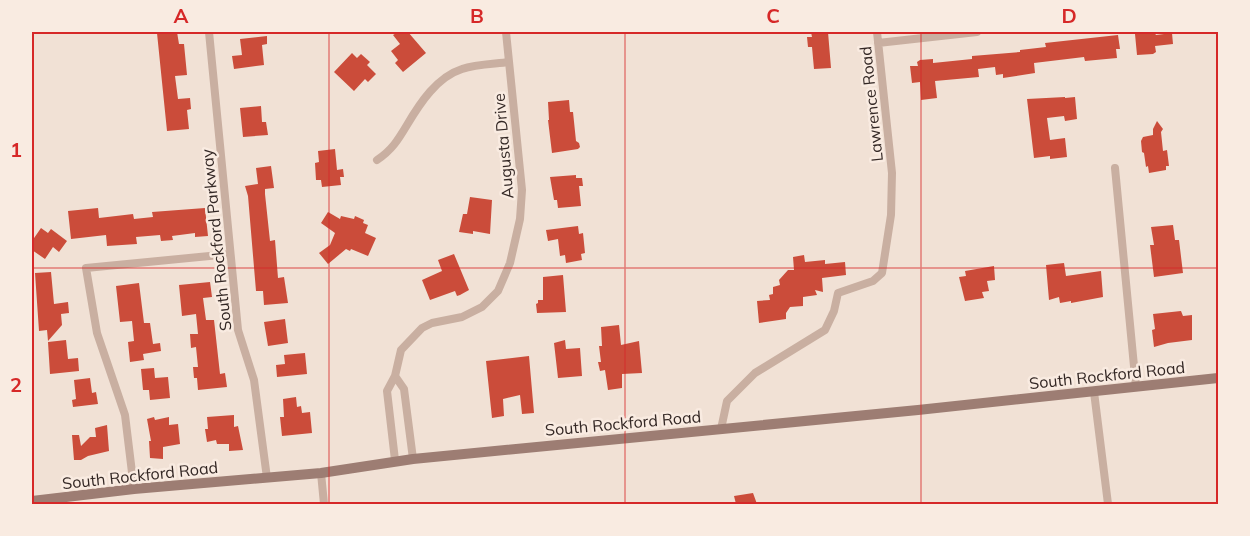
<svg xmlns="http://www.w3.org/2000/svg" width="1250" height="536" viewBox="0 0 1250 536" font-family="Mulish,sans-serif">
	<rect width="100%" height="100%" fill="#f1e1d5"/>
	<path fill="#cb4c3a" d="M177 32 179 44H184L187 75 175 76 178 99 190 98 191 109 187 110 189 129 167 131 157 33Z
		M398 32H408L426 53 403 72 395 63 398 60 391 51 400 44 393 35Z
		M811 32H828L831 68 814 69 812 47H808L807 37H812Z
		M1154 32 1156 35 1172 33 1173 44 1155 46 1156 52 1153 54 1137 55 1135 34Z
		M1118 35 1120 49H1116L1117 58 1085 61 1084 57 1034 63 1035 73 1003 78V74L996 75 995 67 978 69 979 77 935 81 937 98 921 100 920 82 912 83 910 66H918L917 62 920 60 933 59V63L972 59V56L1020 52V50L1046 47 1045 43Z
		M267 36V44L262 45 264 65 234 69 232 56 242 55 240 39Z
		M352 53 357 58 361 54 370 62 367 65 376 74 368 82 365 79 354 91 334 72Z
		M1065 97V98L1075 97 1077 119 1065 121 1064 116 1047 118 1050 140 1065 138 1067 157 1050 159V156L1034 158 1027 99Z
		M569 100 570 112H573L576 141 579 143 580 147 578 149 552 153 548 120H549L548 102Z
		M261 106 262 122H266L268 135 243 137 240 108Z
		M1157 121 1163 129 1161 132 1163 151 1167 150 1169 166H1166V170L1149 173 1148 166 1146 167 1144 153 1142 152 1141 141 1143 137 1153 135V129Z
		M335 149 337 170 343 169 344 177H340L341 185 322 187 321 180H316L315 163 319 162 318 151Z
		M271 166 274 188 265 189V194L270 241 275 240 278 278 284 277 288 303 264 305 263 291H256L248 196 245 186 258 184 256 168Z
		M576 175V178H582L583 186H579L581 206 558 208 557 200H554L550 177Z
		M470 197 492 200 490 234 473 231V234L459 232 463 214H467Z
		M98 208 99 218 133 214 134 219 153 217 152 212 205 208 208 236 195 237V233L172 236 173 240 161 241 160 235 136 237 137 244 107 246 106 235 71 239 68 211Z
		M328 212 340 219 341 216 354 219 355 216 364 220 363 223 368 225 365 233 376 238 368 256 351 249 350 251 346 249 328 264 319 253 330 245 335 233 321 223Z
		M1173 225 1175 240H1179L1183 273 1154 277 1150 245H1154L1151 227Z
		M578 226 579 234 583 233 585 253 581 254 582 260 566 263 565 255 560 256 558 239 548 241 546 230Z
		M41 228 48 233 51 229 67 241 59 252 53 247 45 259 32 250V241Z
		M454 254 469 290 460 295 457 296 455 291 430 300 422 280 442 271 438 260Z
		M804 255 805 262 825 260V264L845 262 846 275 822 278 823 292 815 290 817 295 803 297V306L790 307 786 313V319L759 323 757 301 770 300 769 295 773 294V287L780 285 779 280 788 270H794L793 257Z
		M1064 263 1066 276 1101 271 1103 297 1071 303V301L1060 303 1059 297 1049 300 1046 265Z
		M994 266 995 280 987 281 989 291 982 292 984 298 965 301 959 277 966 276 965 271Z
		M51 272 54 304 68 302 69 313 61 314 62 325 48 341 47 330 39 331 35 273Z
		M563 275 566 312 537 313 536 304 538 303V300H543V277Z
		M210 282 212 297 203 298 206 320H214L220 374 225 373 227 387 198 390 197 378H194L193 367H198L196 347 191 348 190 334H198L196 314 182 316 179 285Z
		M139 283 144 323H150L153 344 160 343 161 351 143 354 144 360 130 362 128 342 134 341 132 321 120 322 116 286Z
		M1181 311 1183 316 1192 315V340L1168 343 1154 347 1152 330 1155 329 1153 314Z
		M285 319 288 343 268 346 264 322Z
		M619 325 621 345 639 341 642 373 622 374V388L608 390 605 370 600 371 598 362H601L599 346H602L601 327Z
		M66 340 68 359 78 358 79 371 50 374 48 342Z
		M565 340 566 349 580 348 582 376 558 378 554 343Z
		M305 353 307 374 277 377 276 365 285 364 284 355Z
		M529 356 534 413 522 414 520 395 503 399 504 416 492 418 486 361Z
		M154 368 155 378 168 377 170 398 150 400 149 390H143L141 369Z
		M90 378 92 393 96 392 98 404 73 407 72 400 76 399 74 380Z
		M296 397 297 407 301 406 302 413 310 412 312 433 282 436 280 417H284L283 399Z
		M234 415V427L238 426 243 450 229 451V444H217L216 440 207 442 205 429H208L207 417Z
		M154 417 155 420 169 417V425L178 424 180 444 163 447V459L150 458 149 441H151L147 419Z
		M107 425 109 451 88 456 81 460H74L72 435H79L81 446 90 437H96L95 428Z
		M753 493 757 504H736L734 496Z"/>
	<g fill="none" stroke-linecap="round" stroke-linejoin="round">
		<path stroke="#c9afa1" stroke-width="8" d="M209 32 238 330 254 380 267 478
			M878 43 977 32
			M377 160C392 150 398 140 407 125 420 103 437 77 462 69 476 64 494 64 509 62
			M1115 168 1136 387
			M395 376 404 389 413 459
			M1094 392 1108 504
			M721 429 727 401 755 373 825 330 834 311 838 293 873 281 882 273 891 215 892 173 877 32
			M395 460 387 391 395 376 401 350 422 328 432 323 462 317 482 307 498 291 510 263 520 219 522 190 506 32
			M321 473 324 504
			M134 489 125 415 97 333 86 268 230 254"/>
		<path stroke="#9d7d73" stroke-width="10" d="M32 501 134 489 321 473 413 459 918 410 1218 378"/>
	</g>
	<path fill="none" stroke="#d62828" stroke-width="1.5" stroke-opacity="0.55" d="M329 32V504M625 32V504M921 32V504M32 268H1218"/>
	<g text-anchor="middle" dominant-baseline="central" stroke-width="5" stroke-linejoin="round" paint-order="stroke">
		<g font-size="16" fill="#332724" stroke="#f9ebe1">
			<text transform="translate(871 104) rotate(-96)">Lawrence Road</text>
			<text transform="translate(503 146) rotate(-95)">Augusta Drive</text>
			<text transform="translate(216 240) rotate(-96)">South Rockford Parkway</text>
			<text transform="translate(1107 375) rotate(-6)">South Rockford Road</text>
			<text transform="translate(623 423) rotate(-5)">South Rockford Road</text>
			<text transform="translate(140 475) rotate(-6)">South Rockford Road</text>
		</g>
	</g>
	<rect width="1250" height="536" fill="none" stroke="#f9ebe1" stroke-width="66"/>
	<rect x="33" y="33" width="1184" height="470" fill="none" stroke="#d62828" stroke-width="2"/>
	<g font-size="20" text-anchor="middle" font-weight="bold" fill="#d62828">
		<text x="181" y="23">A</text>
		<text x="477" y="23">B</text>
		<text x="773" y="23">C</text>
		<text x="1069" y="23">D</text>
		<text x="16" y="157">1</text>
		<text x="16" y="392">2</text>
	</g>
</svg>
